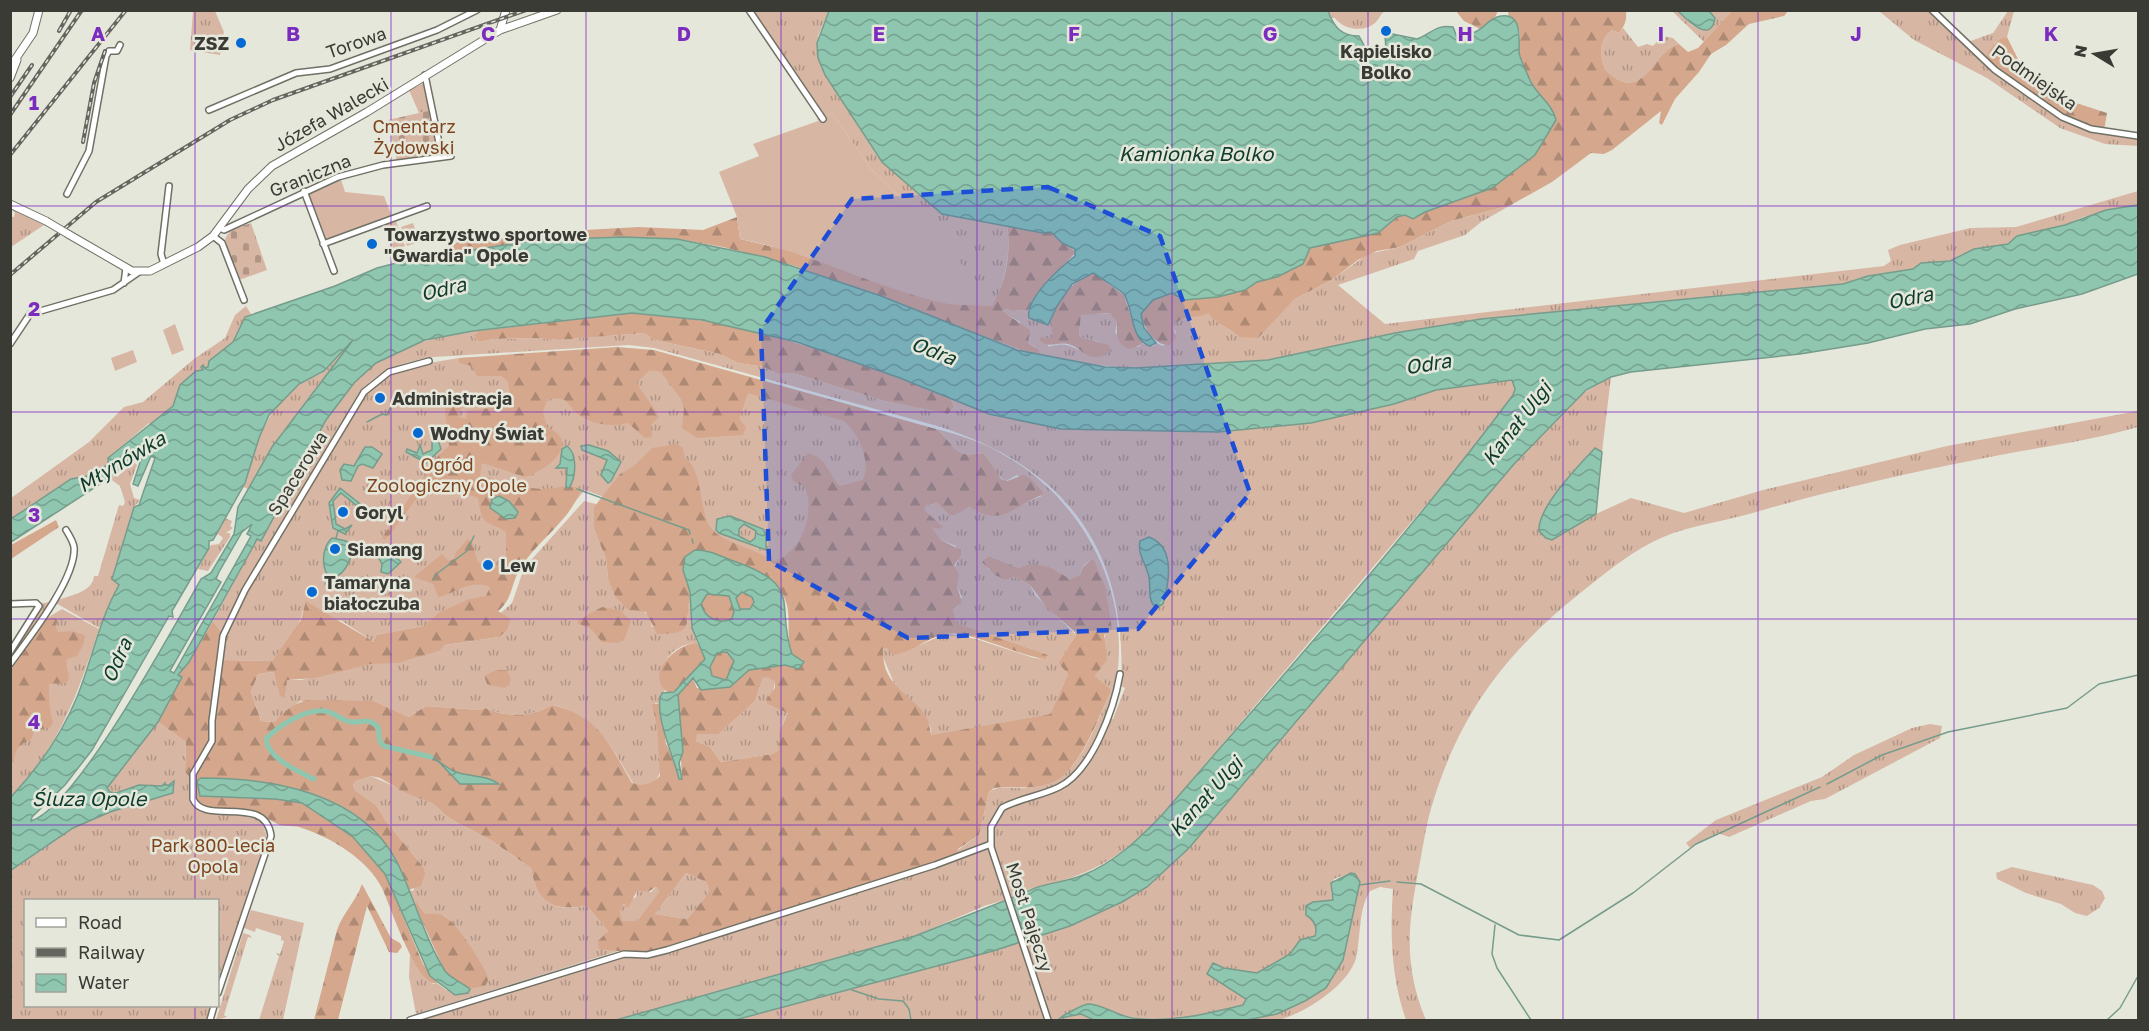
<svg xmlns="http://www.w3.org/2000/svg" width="2149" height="1031" viewBox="0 0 2149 1031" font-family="'Golos Text',sans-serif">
	<defs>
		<pattern id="grass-tufts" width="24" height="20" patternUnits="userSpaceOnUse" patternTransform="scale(1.5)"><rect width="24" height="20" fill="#d8b6a4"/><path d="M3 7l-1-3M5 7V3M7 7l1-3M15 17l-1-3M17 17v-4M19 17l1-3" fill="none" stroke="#b09586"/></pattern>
		<pattern id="forest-firs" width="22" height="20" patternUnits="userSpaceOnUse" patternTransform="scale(1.5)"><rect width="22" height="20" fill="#d5a88e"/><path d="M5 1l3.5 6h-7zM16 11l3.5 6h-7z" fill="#ae8a75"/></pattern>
		<pattern id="cemetery-stones" width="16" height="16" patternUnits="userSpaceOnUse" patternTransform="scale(1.5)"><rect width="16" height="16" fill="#d8b6a4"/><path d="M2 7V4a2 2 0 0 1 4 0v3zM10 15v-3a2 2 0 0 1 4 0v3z" fill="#b09586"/></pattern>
		<pattern id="water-waves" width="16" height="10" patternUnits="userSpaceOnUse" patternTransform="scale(1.5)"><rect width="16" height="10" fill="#8fc6b0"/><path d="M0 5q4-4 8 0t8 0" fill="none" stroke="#76a290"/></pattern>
	</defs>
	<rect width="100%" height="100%" fill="#e6e7db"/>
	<path fill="url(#grass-tufts)" d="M193 11H215L224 32 220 55 190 50Z
		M746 11H829L818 36V58L825 75 877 156 942 214 1007 224C1011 254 1006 278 993 306L904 201 871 169 832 113 818 121 816 114Z
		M1328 11H1385C1380 14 1380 18 1376 22 1365 33 1343 30 1335 18H1331Z
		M1672 11H1678C1686 19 1692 29 1704 30L1715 18 1709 11H1732L1704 42Z
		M1879 11H1932L1965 43 1993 33 2008 11H2014L2007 37 1994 43 2072 122 2138 136V146L2105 144 2060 128 1987 78 1914 40Z
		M1623 28 1638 47 1647 44 1653 46 1662 36 1673 38 1679 44C1652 49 1644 109 1605 69 1599 55 1599 40 1612 30L1619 33Z
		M424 81 432 110 419 113 409 90 423 84Z
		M2138 191V205L2083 217 2065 225 2014 238 2008 244 1962 254 1950 261 1921 263 1913 269 1856 279 1843 284 1481 319 1395 333 1268 360 1136 368 1079 364 1034 355 1039 354 1035 347 1028 343 1020 322 1001 311 1006 309 1012 311 1028 310 1029 317 1048 325 1050 323 1054 338H1044L1049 347C1077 336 1083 366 1112 351L1100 342 1079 336 1081 315C1089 312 1101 315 1111 313L1117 322 1115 333 1138 347 1143 344 1154 346 1156 343 1163 346 1176 333 1173 326C1183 314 1196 320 1208 312 1217 324 1228 327 1239 337L1266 329 1295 299 1333 279 1368 254 1400 247 1451 221 1511 205 1481 222 1465 235 1418 251 1414 259 1338 285 1385 324 1884 266 1891 261 1888 250 1900 245 1970 228 2016 227Z
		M11 209 44 225 11 247V217H14L15 213Z
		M246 306 251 314 245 317 233 342 209 361 208 367 205 368 203 365V370C174 383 187 384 174 405 169 413 158 420 151 426L149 423 108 458V464L93 475 71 479 11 519V498L89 442 124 407 143 402 194 359 225 338 235 315Z
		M477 331 475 338 480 342 493 339 533 338 559 340 644 333 655 340 720 354 738 363 764 367 778 374 793 373 884 401 948 414 954 407 951 399 989 414 1061 429 1218 432 1311 423 1394 404 1436 390 1512 380 1515 389 1513 395 1471 452 1162 815C1118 861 1089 876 1029 889L1025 894 984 906 915 936 616 1020H422L958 850 979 835 989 792C1001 783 1015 791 1029 787 1038 785 1052 782 1060 777 1084 762 1098 718 1110 694V688L1095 676C1103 664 1110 659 1103 642L1106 633 1093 558 1083 566 1080 575 1070 579 1050 567 1019 568 989 556 988 569 1006 580 1015 577 1030 585 1035 595 1076 635 1058 663 1068 674 1050 714 932 736 930 726 918 708 896 688 883 657V648L920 645 947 633 976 639 1034 658 1046 659 1048 655 955 623 953 610 958 606 962 597 957 586V571L954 568 958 561 956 546 941 540 930 527H936L923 511 926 506 937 503 949 515 971 507C998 525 1018 504 1042 496L1017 475 1006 481 998 476 984 454C977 452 971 456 965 454 953 452 946 435 936 429 960 435 983 442 1004 455 1095 507 1143 617 1107 717L1113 719 1125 688 1121 686C1128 551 1068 469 941 427L654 348 629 345 434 357C405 361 381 369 360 391L267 547 222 632 213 621 254 545 257 539 261 541C290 486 324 402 374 365 403 343 442 336 477 331Z
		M353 340 278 438 248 489 243 487 259 438 272 412 299 384 322 373Z
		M634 350 883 434 907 514 775 561 585 490 498 591 423 626 376 635 374 642 342 621 303 610C299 630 285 645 272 661L221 660 225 636 247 591 365 392 381 379 398 370 435 362 459 358Z
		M1611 377 1602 452 1593 449C1578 470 1541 503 1539 528L1546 538 1552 540 1596 514 1631 498 1684 513 1763 490 1947 446 2138 411V427C2087 442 2032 448 1980 459 1902 474 1825 492 1749 514 1720 522 1688 526 1661 538 1634 550 1612 568 1589 586 1510 648 1462 707 1432 805 1425 829 1422 854 1417 878 1407 931 1405 970 1426 1020H1406C1391 977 1390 934 1393 889L1380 887 1370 891C1358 910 1361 937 1356 958 1349 985 1305 1013 1279 1020 1270 1022 1257 1020 1247 1020L1277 1014 1326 988 1343 960 1359 882 1351 873 1334 879 1331 893 1333 900 1313 902 1306 915C1314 920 1318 927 1315 936L1300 940 1290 954 1257 973 1224 968 1213 963 1207 974 1247 999 1246 1003C1226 1018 1149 1022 1124 1016 1112 1014 1100 1005 1089 1004 1080 1003 1069 1014 1061 1018L1081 1014 1094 1020H735L993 951 1070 926 1147 887 1189 848 1514 464 1578 396Z
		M134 462 137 465 130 484 134 498 140 500 134 507 112 579 119 585 99 628 54 602C67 595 92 594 94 576H98L119 505 123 506 125 502 120 486 109 478 115 474 117 477Z
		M584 501 596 504 594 529 606 559 608 578 634 611 641 610 649 615 652 627 687 623 690 592 692 628 697 643C671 644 655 667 665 690L659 701 660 704 655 703 661 768C659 783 646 787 633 783 611 747 598 714 552 705 532 717 507 718 485 708L479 710 426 706 409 717 374 701H300L275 722 261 721 251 692 258 674 274 672 286 695 284 687 287 680H301L371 664 408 660 438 651 445 645 499 637 496 617 512 603 524 568Z
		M225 518 232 521 230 526 233 528 226 533H230V537L208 571 198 569 211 545 219 544 223 538 218 534 215 538Z
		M50 602 42 621 62 609 99 629C77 696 60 745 11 797V652L38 604Z
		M768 676 775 682 773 693 766 700 767 704 788 712 781 727 779 750 772 754 721 762 710 747 696 741 698 734H719L755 701 763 678Z
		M158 722 186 742 185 772 192 781 193 799C220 806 271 807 266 844L218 981V900H26V1006H210L207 1020H11V870L73 828 110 812 173 793V781L169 785 165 786V783L162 786 131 787 116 793 110 792 107 788 110 781Z
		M1930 724 1942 726 1940 738 1825 799 1811 801 1729 837 1718 833 1690 848 1686 843 1716 820 1822 777 1854 755 1912 728Z
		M371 776 432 803 449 818 492 841 531 868C537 903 553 912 587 906L608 931 605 935 618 951 416 1014 409 977 410 954 433 984 437 983 446 990 468 993 470 989 484 986 489 979 452 923 445 916 425 914 417 902 414 903 408 890 413 891 423 867 386 821 376 805 355 790 353 785 356 781Z
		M2012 867 2093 885 2102 891 2105 898 2099 908 2087 916 2075 913 2061 904 2026 893 1997 879 1996 873Z
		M686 873 706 882 709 889 707 895 687 919 655 914Z
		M656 887 661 891 637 921H622C615 909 627 902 636 897L637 891 651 892Z
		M251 910 304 923 283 1020H259L279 956 276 953 280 954 284 941 281 940V936L256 928 255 932 244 928Z
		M243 933 250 935 252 938 248 937 224 1015 227 1017 216 1020Z"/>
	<path fill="url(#forest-firs)" fill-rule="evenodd" d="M1456 11 1497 10 1498 11 1495 17 1480 29 1464 21Z
		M1508 11H1626C1627 19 1625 26 1619 33L1612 30C1599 40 1599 55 1605 69 1644 109 1652 49 1679 44L1688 52 1698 48 1732 11H1788L1784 16 1749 24 1726 45 1711 54 1699 72 1675 99 1662 125 1659 123 1661 111 1612 150 1604 154 1591 153 1552 182 1511 205 1451 221 1400 247 1377 251 1358 260 1333 279 1295 299 1258 338 1239 337C1227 326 1218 325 1208 313 1196 320 1183 314 1173 326L1176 338 1170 345C1155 346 1144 329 1141 314L1153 300 1172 293 1184 300 1218 297 1245 290 1257 282 1277 277 1305 260 1310 248 1378 233 1397 217 1405 215 1413 219 1425 212 1492 188 1554 123C1555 104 1535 95 1529 78 1526 70 1520 60 1519 51 1519 37 1524 26 1509 18Z
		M2007 37 2021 65 2061 98 2107 113 2104 131 2072 122 1985 61C1989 51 1994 39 2007 37Z
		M737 217 740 239 800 253 872 281 992 306C1007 279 1011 254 1007 224L1043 233 1051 232 1076 252 1041 289 1028 310 1012 311 1006 309 1002 311 1030 330 1028 343 1039 350V354L1034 355 795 266 723 247 678 239 623 237 523 242 459 252 454 253 452 247 458 241 473 242 547 232 639 227 703 230Z
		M1093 273 1124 295 1136 333 1143 344 1129 349C1115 342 1117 336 1117 322L1110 313 1081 315 1079 336 1108 345 1112 351C1108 353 1102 357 1098 357 1087 359 1080 348 1071 345 1058 340 1050 350 1039 340L1041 337 1053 338C1053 333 1051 329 1050 323 1049 301 1075 281 1093 273Z
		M632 313C743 319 849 357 951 399L954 407 948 414 884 401 793 373 778 374 764 367 738 363 720 354 655 340 644 333 559 340 533 338 493 339 480 342 475 338 477 331Z
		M617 347 654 350 936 429C946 435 953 452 965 454 971 456 977 452 984 454L1001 479 1007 481 1023 475 1030 478 1043 492 1042 495C1013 506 1003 528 970 507L954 515H949L937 503 926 506 924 510 943 527 940 529 931 527 941 540 961 550V555L954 566 959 574 957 586 962 602 953 610 956 623 1048 655 1046 659C1018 656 969 630 946 634 927 637 912 653 893 655L887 648H883C881 688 913 693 927 718 930 724 929 730 932 735L1050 714 1068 674 1058 663 1076 635 1074 631 1047 608 1030 585 1015 577 1006 580 995 575 982 562 989 556 1019 568 1031 564 1050 567 1070 579 1080 575 1083 567 1093 558 1105 586 1112 629 1104 635 1107 660 1095 676 1110 688V694C1097 719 1080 772 1051 783 1032 790 1013 786 994 788L989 792 979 835 958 849 956 858 667 950 640 953 599 949 598 941 608 931 587 906C553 911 537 904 531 868L492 841 449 818 432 803 406 793 380 778 371 776 356 781 353 785 355 790 376 805 386 821 423 867 425 874 421 886 408 890C374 803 309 785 223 778L241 798 275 799 302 803 353 837 385 874 423 964 437 983C417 988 390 905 382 888 367 859 332 838 302 828 295 825 286 827 280 825 274 823 270 819 264 817L261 820 258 815 203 809 195 803 192 781 185 772 186 742 158 722 182 677 178 675 189 662 213 621 225 636 222 660 272 661 301 620 306 601 374 642 376 635 423 626 440 612 469 599 486 596 490 587C469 579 458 593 438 597L433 584 414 577 442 554 449 561 454 559 456 552 468 539 472 542 478 562 492 571 506 556V532C483 518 483 528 478 498 464 492 445 493 434 480L429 482 390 534 385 540 382 538 438 456 449 446 444 399 463 398 459 417 466 419 467 410C481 411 501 407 510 395L508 381 501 376H477L472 366 459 363V358ZM650 370 661 372 681 399 684 409 682 428 697 438 743 435 746 427 739 419 748 393 844 421C859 434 871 460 863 480L840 486C829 475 826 457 808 453L791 475 793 481 805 487C815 514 803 550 775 561 758 550 720 542 710 527 699 510 703 469 685 458L683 448 677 444 652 448 634 466 620 474 594 507V529L606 559 608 578 615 596 628 610 646 612 657 634 676 633 684 629 687 623 690 592 686 582 695 550C709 550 718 555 731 560 755 570 779 576 787 605 791 622 785 641 794 657L803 660 788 665 749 670 733 685 697 688 691 675 706 657 697 643C674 644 643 677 669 693L677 690 682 779H679L675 760 666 744 660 704H652L657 727 660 776C651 784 644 786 632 783 610 746 600 715 552 705 532 717 507 718 485 708L479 710 426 706 409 717 374 701 308 700C296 702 282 712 275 722L261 721 251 692 258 674 274 672 280 696 285 698 287 680 315 678 371 664 398 663 439 651 445 645 499 637 507 630 511 619 498 611C513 600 511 582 521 567 539 539 570 521 581 489 564 482 558 490 542 489 528 488 517 487 503 489 498 478 491 478 480 476L482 463 525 477C547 470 583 443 547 427L543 412 547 400C572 394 565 408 582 417 595 425 614 427 628 423L645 438 652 437 651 425 659 417C654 406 638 388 637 382ZM768 677 775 682V688L766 700 767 704 788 713 779 732V750L772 754 721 762 710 747 696 741 698 734H719L755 701 763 678ZM686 873 706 882 709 889 707 895 687 919 655 914ZM656 887 660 891 637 921H622L620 912 624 904 628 908 637 891 648 892Z
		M56 520 59 527 11 559V545Z
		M736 601a9 9 0 1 1 18 0a9 9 0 1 1-18 0Z
		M707 594 729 596 734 611 732 619C719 624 705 619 701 604Z
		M602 607 620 610 631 621 625 638 618 643 602 642 591 629 577 623 580 619Z
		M54 617 57 620 56 628 58 632 72 631 84 635V643L77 656 67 659C64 668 72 675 67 683L49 684C49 696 49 711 53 721L51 727 34 731 31 740C19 744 16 748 14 761L11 764V656L31 626Z
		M727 652 734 661 726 680 712 676 710 666 717 653Z
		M496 670H507L511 679 509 685 504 688 487 684 484 676Z
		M362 884 391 938 400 943 402 947 397 953 389 952 367 906 338 1020H314L337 930C343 913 356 901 362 884Z
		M417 902 425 914C431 914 439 913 444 916 456 921 484 966 489 979L485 986 470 989 445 972 414 903Z"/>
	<path fill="url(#cemetery-stones)" d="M432 110 438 152 434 156 397 161 388 120Z
		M251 223 267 270 239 280 225 241C227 229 240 227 251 223Z"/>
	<path fill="#d8b6a4" d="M832 113 871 169 942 238 993 306C975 305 955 306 938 302 870 285 809 252 740 239L737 217 719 172 759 156 753 144 818 121Z
		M340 176 345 192 384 196 393 219 323 244 304 191Z
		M396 221 405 246 392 250 384 225Z
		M413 223 419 242 407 246 401 227Z
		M175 324 184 350 172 355 163 330Z
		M133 350 137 362 115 371 111 358Z"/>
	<path fill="url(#water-waves)" stroke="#769c8b" stroke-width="1.5" fill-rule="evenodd" d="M829 11H1328C1334 27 1341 36 1359 36L1366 49 1381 52 1386 49 1385 36 1388 33 1417 39C1431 34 1436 24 1453 27L1457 37C1463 35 1469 34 1475 32 1483 29 1489 19 1497 17 1523 9 1519 39 1519 52 1520 60 1526 70 1529 78 1534 93 1552 102 1556 120L1535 155 1492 188 1425 212 1413 219 1405 215 1397 217 1378 233 1310 248 1303 264 1277 277 1257 282 1245 290 1218 297 1184 300 1172 293 1153 300 1141 314 1144 328 1156 343 1150 346C1130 340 1134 310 1124 294 1121 291 1098 276 1093 273L1072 284 1057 306 1048 325 1029 318C1025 298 1061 267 1075 256V249L1062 243 1051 232 1043 233 942 214 882 162 825 75 818 58 817 43Z
		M1678 11H1709L1715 18C1711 45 1686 19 1678 11Z
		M2138 205V274L2082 294 2015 309 1970 324 1925 329 1868 343 1800 354 1631 372 1611 377 1586 390 1514 464 1189 848 1147 887 1122 902 1070 926 993 951 735 1020H616L915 936 1014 897 1018 898C1033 883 1062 884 1083 875 1114 863 1139 839 1162 815 1281 677 1404 541 1513 395L1515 389 1512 380 1436 390 1394 404 1311 423 1218 432 1061 429 989 414 900 378 797 342 702 320 632 313 473 331 425 340 376 363 354 383 326 420 261 541 257 539 254 545 189 662 178 675 182 677 158 722 107 788 110 792 116 793 139 785 162 786 165 783V785H169L174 781 173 793 110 812 73 828 11 870V797C39 767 61 736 77 697 92 660 99 620 119 585L112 579 134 507 139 505 155 458 151 456 138 486 133 484 143 453 141 452 108 479 11 542V519L71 479 93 475 108 464V458L173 406 180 385 196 371 203 370 201 367 203 365 205 368 208 367 209 361 233 342 245 317 335 286 377 268 435 253 459 252 539 240 623 237 677 239 765 257 881 296 1017 350 1105 367 1136 368 1268 360 1395 333 1481 319 1843 284 1868 276 1913 269 1921 263 1950 261 1974 249 2008 244 2017 236 2065 225 2106 210ZM353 340 272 447 238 507 234 534 211 573 201 579C174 626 77 807 31 821L32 817 65 785 92 750 169 616 173 617 172 611 209 548V541L213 540 245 483 259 438 269 415 299 384 324 371ZM252 524 247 534 251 536 174 673 170 671 221 582 216 579 219 572 242 532Z
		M438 440 441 449 426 463 406 452 407 449 417 453 420 445 423 454 432 450V441Z
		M589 445 608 451 621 462 611 481 608 483 601 475 607 460 582 450 581 446Z
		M567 446C578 454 576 478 569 488L566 487 567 468H556L560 464 562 449Z
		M365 447H372L382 454 373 468 362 464 358 466 351 481 342 480 340 470 344 464 354 466Z
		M1595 448 1602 452 1596 514 1552 540 1546 538 1539 531C1537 508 1579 465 1595 448Z
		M340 488 364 507 362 510 341 493 333 501 336 524 345 529 352 525 345 534 333 528 329 503Z
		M499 496 509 501 518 512 515 518 506 519 490 508 492 499Z
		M730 516 763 529 766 535V550L719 533 716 530 717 519ZM744 524 756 531 755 538 750 542 739 536V529Z
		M1149 537C1176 547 1169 583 1163 604L1156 608C1147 600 1151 588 1149 577 1146 563 1137 554 1140 541Z
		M332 538 346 541 352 545C353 556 346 573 335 577L327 574C321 563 323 546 332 538Z
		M384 546 401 562 388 574 381 572 382 564 378 557Z
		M695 550C712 550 723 558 739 563 804 587 775 605 792 654L804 662 799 669 785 665 749 670 730 687 701 690 693 678 678 695 683 752 679 763 682 779H679C675 760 652 711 662 693L674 692 705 659 692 628 690 592 683 570 685 557ZM742 592 752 597 754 602 750 609H740L736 598ZM707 594 729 596 734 611 732 619C719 624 705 619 701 604ZM727 652 734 661 726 680 712 676 710 667 717 653Z
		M426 755C439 759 445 768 456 772 470 777 487 775 499 784H460L439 762Z
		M201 778C271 778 361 792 397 862 414 897 424 937 445 971 450 978 463 983 470 989L468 993 455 995 430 976 385 874 353 837 302 803 275 799 200 796 197 781Z
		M1351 873 1355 874 1360 882 1343 960 1326 988 1305 1001 1277 1014 1247 1020H1094L1081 1014 1060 1018C1062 1016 1084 1004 1088 1004 1099 1003 1119 1016 1132 1018 1169 1023 1207 1014 1243 1005L1246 999 1207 974 1213 963 1224 968 1257 973 1290 954 1300 940 1315 936C1318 927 1314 920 1306 915V906L1313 902 1333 900 1331 883Z"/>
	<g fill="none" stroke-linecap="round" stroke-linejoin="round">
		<path stroke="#769c8b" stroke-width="1.5" d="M367 422 382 414 387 415 390 408
			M577 489 689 530 690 534
			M336 538 338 531
			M692 539 693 543
			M433 580 435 575 467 551 474 536
			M325 584 330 576
			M1827 784 1882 755 1948 732 2067 708 2099 684 2138 675
			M1397 882 1421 884 1519 935 1559 940 1633 893 1696 844 1820 787
			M1359 885 1390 881
			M1495 925 1492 954 1497 968 1531 1020
			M852 990 879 999 903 1001 909 1009 911 1020
			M1063 1017 1064 1020
			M2107 1020 2120 1008 2138 976"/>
		<path stroke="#8fc6b0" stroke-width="5" d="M314 779C298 771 268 759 266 739 278 726 306 708 325 711 334 712 342 721 351 722 363 723 368 717 378 727L380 742 384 746 431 757"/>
		<defs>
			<path id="street" d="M749 10 823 119
				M1932 10 1995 70 2062 117 2091 129 2138 136
				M425 75 442 157
				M209 110 296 73 330 69 437 30 477 10
				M304 191 334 271
				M67 194 89 151 106 56 109 51H117L120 45
				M220 228 224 230 338 177 383 165 451 156
				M213 236 222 243 244 300
				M323 244 427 206
				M164 264 161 254 169 186
				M124 283 126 268
				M10 344 30 314 113 290 139 272
				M10 604 36 603 39 606 10 652
				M10 664C28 639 77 578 74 547 73 541 69 535 66 530
				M218 993 271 836C266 793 204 826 193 799V774L212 741V721L223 636 245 590 364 392 389 372 429 361
				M210 1020 214 1006
				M410 1020 624 954 647 955 667 950 935 865 991 844
				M1048 1020 991 847V827L1002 808C1020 798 1041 796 1059 787 1092 771 1114 709 1120 674"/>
			<path id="secondary" d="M500 30 506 10
				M10 67 33 33 39 10
				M10 78 17 60
				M10 204 46 221
				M68 234 132 271H150L198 247 213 236 248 189 272 166 367 112 500 30 557 10"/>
		</defs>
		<use href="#street" stroke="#707166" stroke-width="8"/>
		<use href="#secondary" stroke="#707166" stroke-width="9"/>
		<use href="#street" stroke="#fff" stroke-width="5"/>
		<use href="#secondary" stroke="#fff" stroke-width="7"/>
		<defs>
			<path id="rail" d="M59 31 71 10
				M10 97 32 65
				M10 115 82 10
				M83 142 94 83 105 51
				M10 155 126 10
				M10 275 96 202 230 120 273 100 526 10"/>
		</defs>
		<use href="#rail" stroke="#65655f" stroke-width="4"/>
		<use href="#rail" stroke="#e6e7db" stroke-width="1.5" stroke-dasharray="4.5" stroke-linecap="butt"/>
		<defs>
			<path id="secondary-bridge" d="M46 221 68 234"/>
		</defs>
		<use href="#secondary-bridge" stroke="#707166" stroke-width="9" stroke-linecap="butt"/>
		<use href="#secondary-bridge" stroke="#fff" stroke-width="7"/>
	</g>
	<path fill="#1d4ed8" fill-opacity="0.2" stroke="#1d4ed8" stroke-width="4.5" stroke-dasharray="12 8" stroke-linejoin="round" d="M1048 187 1160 236 1250 493 1138 629 908 638 769 561 761 330 852 199Z"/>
	<path fill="none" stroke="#7b2cbf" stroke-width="1.5" stroke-opacity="0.55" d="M195 10V900M391 10V1020M586 10V1020M781 10V1020M977 10V1020M1172 10V1020M1368 10V1020M1563 10V1020M1758 10V1020M1954 10V1020M10 206H2138M10 412H2138M10 619H2138M10 825H2138M195 1006V1020"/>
	<g fill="#046ad2" stroke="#e6e7db" stroke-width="2">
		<circle cx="1386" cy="31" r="6"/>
		<circle cx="241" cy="43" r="6"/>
		<circle cx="372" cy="244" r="6"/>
		<circle cx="380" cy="398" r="6"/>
		<circle cx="418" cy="433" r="6"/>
		<circle cx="343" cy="512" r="6"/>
		<circle cx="335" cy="549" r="6"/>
		<circle cx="488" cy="565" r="6"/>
		<circle cx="312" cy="592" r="6"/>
	</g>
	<g text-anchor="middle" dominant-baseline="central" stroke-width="5" stroke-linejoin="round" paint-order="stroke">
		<g font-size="18" fill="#3b3b36" stroke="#e6e7db">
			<text transform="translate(356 42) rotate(-19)">Torowa</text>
			<text transform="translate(2035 77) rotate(35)">Podmiejska</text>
			<text transform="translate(331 114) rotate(-30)">Józefa Walecki</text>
			<text transform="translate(310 175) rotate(-22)">Graniczna</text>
			<text transform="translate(297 473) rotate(-58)">Spacerowa</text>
			<text transform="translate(1030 917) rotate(72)">Most Pajęczy</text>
		</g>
		<g font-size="18" font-weight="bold" fill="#3b3b36" stroke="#e6e7db" text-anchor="start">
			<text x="229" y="43" text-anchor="end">ZSZ</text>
			<text x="1386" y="51" text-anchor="middle">Kąpielisko<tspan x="1386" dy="21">Bolko</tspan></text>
			<text x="384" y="234">Towarzystwo sportowe<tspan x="384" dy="21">"Gwardia" Opole</tspan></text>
			<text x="392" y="398">Administracja</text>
			<text x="430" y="433">Wodny Świat</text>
			<text x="355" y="512">Goryl</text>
			<text x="347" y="549">Siamang</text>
			<text x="500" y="565">Lew</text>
			<text x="324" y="582">Tamaryna<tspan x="324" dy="21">białoczuba</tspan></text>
		</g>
		<g font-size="18" fill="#7e441e" stroke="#e6e7db">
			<text x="414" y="126">Cmentarz<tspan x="414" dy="21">Żydowski</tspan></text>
			<text x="447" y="464">Ogród<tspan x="447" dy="21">Zoologiczny Opole</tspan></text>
			<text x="213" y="845">Park 800-lecia<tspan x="213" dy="21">Opola</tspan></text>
		</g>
		<g font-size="20" font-style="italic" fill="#0d3c2d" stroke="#e6e7db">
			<text x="1196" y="153">Kamionka Bolko</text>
			<text transform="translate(443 288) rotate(-13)">Odra</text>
			<text transform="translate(1910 297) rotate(-12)">Odra</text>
			<text transform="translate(934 350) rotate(21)">Odra</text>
			<text transform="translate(1428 363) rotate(-9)">Odra</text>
			<text transform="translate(1516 423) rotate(-52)">Kanał Ulgi</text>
			<text transform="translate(121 461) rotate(-31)">Młynówka</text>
			<text transform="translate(116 660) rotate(-66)">Odra</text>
			<text transform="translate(1205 796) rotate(-48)">Kanał Ulgi</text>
			<text x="89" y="798">Śluza Opole</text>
		</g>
	</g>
	<g font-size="20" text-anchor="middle" font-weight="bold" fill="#7b2cbf" stroke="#e6e7db" stroke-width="5" stroke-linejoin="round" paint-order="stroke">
		<text x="98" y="41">A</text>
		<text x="293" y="41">B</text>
		<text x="488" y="41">C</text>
		<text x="684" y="41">D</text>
		<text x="879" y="41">E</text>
		<text x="1074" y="41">F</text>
		<text x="1270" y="41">G</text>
		<text x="1465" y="41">H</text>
		<text x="1661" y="41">I</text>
		<text x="1856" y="41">J</text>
		<text x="2051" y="41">K</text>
		<text x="34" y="110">1</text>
		<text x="34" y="316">2</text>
		<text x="34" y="522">3</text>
		<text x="34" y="729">4</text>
	</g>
	<rect width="2149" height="1031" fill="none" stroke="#3b3b36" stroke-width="24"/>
	<rect x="24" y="899" width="195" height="108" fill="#e6e7db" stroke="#a2a299" stroke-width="1.5"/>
	<rect x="36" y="918" width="30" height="9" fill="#ffffff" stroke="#a2a299" stroke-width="1.5"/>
	<text x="78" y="929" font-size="18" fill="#3b3b36">Road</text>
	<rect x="36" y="948" width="30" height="9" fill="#65655f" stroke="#a2a299" stroke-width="1.5"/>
	<text x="78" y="959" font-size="18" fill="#3b3b36">Railway</text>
	<rect x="36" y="974" width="30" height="18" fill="url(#water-waves)" stroke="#a2a299" stroke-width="1.5"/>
	<text x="78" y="989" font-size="18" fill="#3b3b36">Water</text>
	<g transform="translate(2095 54) rotate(281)" stroke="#e6e7db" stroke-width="4.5" paint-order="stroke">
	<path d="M0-4.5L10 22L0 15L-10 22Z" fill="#3b3b36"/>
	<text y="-9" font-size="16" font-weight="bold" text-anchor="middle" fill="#3b3b36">N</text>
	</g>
</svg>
